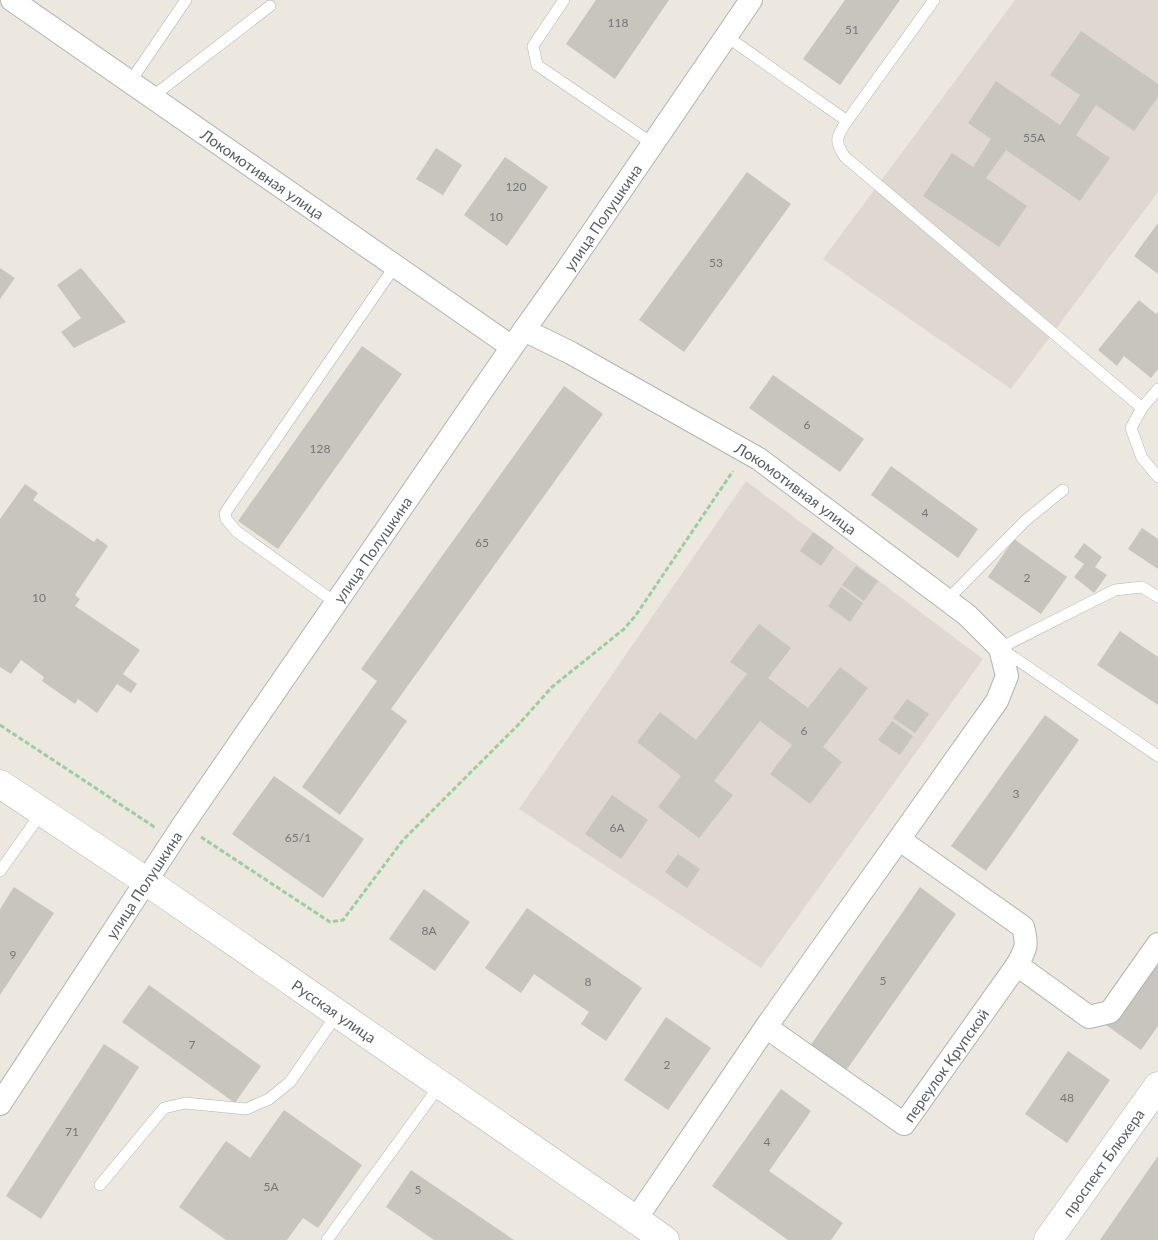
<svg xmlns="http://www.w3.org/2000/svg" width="1158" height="1240" viewBox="0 0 1158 1240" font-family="Lato,sans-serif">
	<rect width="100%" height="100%" fill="#ece7df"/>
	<path fill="#ded8d0" d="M1015 0H1158V192L1011 389 823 259Z
		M746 481 983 659 761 968 519 809Z"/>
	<path fill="#c8c4be" d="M596 0H669L615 79 566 44Z
		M845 0H900L840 85 803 59Z
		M1081 31 1158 84V97L1134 131 1096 105 1076 135 1110 158 1080 201 1006 150 986 178 1027 206 999 247 923 196 952 153 973 167 991 139 968 123 996 81 1060 125 1080 95 1050 75Z
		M436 148 462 165 443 195 416 179Z
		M505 157 548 187 507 246 464 215Z
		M747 172 791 204 684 352 639 320Z
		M1158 223V274L1134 256Z
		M0 268 15 278 0 299Z
		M81 268 126 322 74 348 61 332 81 318 57 285Z
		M1139 300 1156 314 1158 312V369L1151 378 1124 356 1117 366 1098 350Z
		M362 346 402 374 278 549 238 521Z
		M773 375 864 439 840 472 749 408Z
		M564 386 603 414 391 709 407 721 340 815 302 787 377 681 361 669Z
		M891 466 978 529 958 558 871 495Z
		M25 484 38 493 33 500 94 542 97 538 108 546 75 595 80 599 75 606 140 650 123 674 137 684 131 693 117 684 97 713 78 699 75 704 42 681 44 677 21 660 11 674 0 667V519Z
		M1142 528 1158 539V569L1128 549Z
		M813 532 834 547 821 566 800 551Z
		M1014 539 1067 577 1041 614 988 577Z
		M1084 543 1102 557 1095 567 1107 575 1094 593 1074 577 1084 564 1074 557Z
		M856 566 878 581 864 601 842 585Z
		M841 587 863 603 850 622 828 606Z
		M759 624 791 648 768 678 808 708 840 667 868 688 823 747 842 762 810 804 770 774 792 745 760 721 714 781 733 795 699 838 658 807 681 776 637 742 660 712 696 740 747 674 730 662Z
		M1120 631 1158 657V705L1097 665Z
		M907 699 929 714 915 733 893 718Z
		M1045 715 1079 740 986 871 951 846Z
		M892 721 913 736 900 755 878 740Z
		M274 776 364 839 323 898 232 834Z
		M612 795 648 820 621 859 585 834Z
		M678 854 700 869 687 888 665 872Z
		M14 887 54 913 0 995V909Z
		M920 887 956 914 845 1072 810 1046Z
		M424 889 470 922 435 971 389 939Z
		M527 908 642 988 606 1041 581 1024 589 1012 534 974 521 993 485 968Z
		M1158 952V1026L1141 1050 1106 1025Z
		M149 985 261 1066 235 1103 122 1022Z
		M666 1017 711 1048 668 1110 624 1080Z
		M104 1044 139 1067 41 1219 6 1196Z
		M1068 1051 1110 1080 1067 1143 1025 1114Z
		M781 1089 811 1111 769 1171 843 1223 831 1240H788L712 1186Z
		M284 1110 362 1165 318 1228 303 1218 287 1240H226L179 1207 226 1141 250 1158Z
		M1158 1156V1240H1100Z
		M411 1170 514 1240H434L386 1207Z"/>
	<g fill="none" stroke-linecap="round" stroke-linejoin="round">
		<defs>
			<path id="lane" d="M564 0 533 46 537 65 653 144
				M934 0 847 121C836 137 834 141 845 157L1142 408
				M726 36 847 121
				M130 82 186 0
				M152 97 270 6
				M1158 389 1142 408 1131 428 1142 458 1158 477
				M1158 597 1142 587 1115 590 1000 648 1158 756
				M947 600 1026 520 1063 490
				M336 603 236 531 226 519 225 513 395 266
				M0 871 42 812
				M100 1185 164 1108 185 1103 246 1109 269 1099 290 1082 337 1014
				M327 1240 440 1085"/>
			<g id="street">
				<path id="s1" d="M12 0 512 347"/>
				<path id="s2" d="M524 330 571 353 759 459 967 615 1000 648 1007 676 997 701 766 1027 636 1219"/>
				<path d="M900 840 1023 927C1028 945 1026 949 1017 965L1089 1017 1110 1012 1158 944"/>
				<path id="s3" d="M766 1027 904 1124 1017 965"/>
				<path id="s4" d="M0 1104 183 825 512 347 566 271 751 0"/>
			</g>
			<g id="secondary">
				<path id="s5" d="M0 784 146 881 665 1240"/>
				<path id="s6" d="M1048 1240 1158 1086"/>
			</g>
		</defs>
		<use href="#lane" stroke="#b0b4b7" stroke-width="12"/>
		<use href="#street" stroke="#b0b4b7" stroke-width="24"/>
		<use href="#secondary" stroke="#b1b6ba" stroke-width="29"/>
		<path stroke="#99cf9e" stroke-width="3" stroke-dasharray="5 2.5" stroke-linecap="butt" d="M0 725 156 828
			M201 837 330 922 343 920 403 840 518 725 552 687 624 629 636 615 733 471"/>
		<use href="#lane" stroke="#fff" stroke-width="11"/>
		<use href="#street" stroke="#fff" stroke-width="22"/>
		<use href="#secondary" stroke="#fff" stroke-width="28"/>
	</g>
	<g text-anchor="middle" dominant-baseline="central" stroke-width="4.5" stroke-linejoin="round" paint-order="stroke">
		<g font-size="12" fill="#747778">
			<text x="618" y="22">118</text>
			<text x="852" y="29">51</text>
			<text x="1034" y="137">55А</text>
			<text x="516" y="186">120</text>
			<text x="496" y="216">10</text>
			<text x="716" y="262">53</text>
			<text x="807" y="424">6</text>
			<text x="320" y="448">128</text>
			<text x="925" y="512">4</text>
			<text x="482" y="542">65</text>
			<text x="1027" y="577">2</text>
			<text x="39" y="597">10</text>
			<text x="804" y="730">6</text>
			<text x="1016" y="793">3</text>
			<text x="617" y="827">6А</text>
			<text x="298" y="837">65/1</text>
			<text x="429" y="930">8А</text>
			<text x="13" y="954">9</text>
			<text x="883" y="980">5</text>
			<text x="588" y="981">8</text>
			<text x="192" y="1044">7</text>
			<text x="667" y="1064">2</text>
			<text x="1067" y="1097">48</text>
			<text x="72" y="1131">71</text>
			<text x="767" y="1141">4</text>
			<text x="271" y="1186">5А</text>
			<text x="418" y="1189">5</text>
		</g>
		<g font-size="15" fill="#585d60" stroke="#fff">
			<text stroke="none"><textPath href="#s1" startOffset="305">Локомотивная улица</textPath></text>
			<text stroke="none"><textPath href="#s4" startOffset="1072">улица Полушкина</textPath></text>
			<text stroke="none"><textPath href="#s2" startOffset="315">Локомотивная улица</textPath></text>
			<text stroke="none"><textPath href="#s4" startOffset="668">улица Полушкина</textPath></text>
			<text stroke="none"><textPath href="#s4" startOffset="262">улица Полушкина</textPath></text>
			<text stroke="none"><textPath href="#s5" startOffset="404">Русская улица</textPath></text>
			<text stroke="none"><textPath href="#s3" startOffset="241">переулок Крупской</textPath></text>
			<text stroke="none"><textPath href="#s6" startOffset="95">проспект Блюхера</textPath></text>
		</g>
	</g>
</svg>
